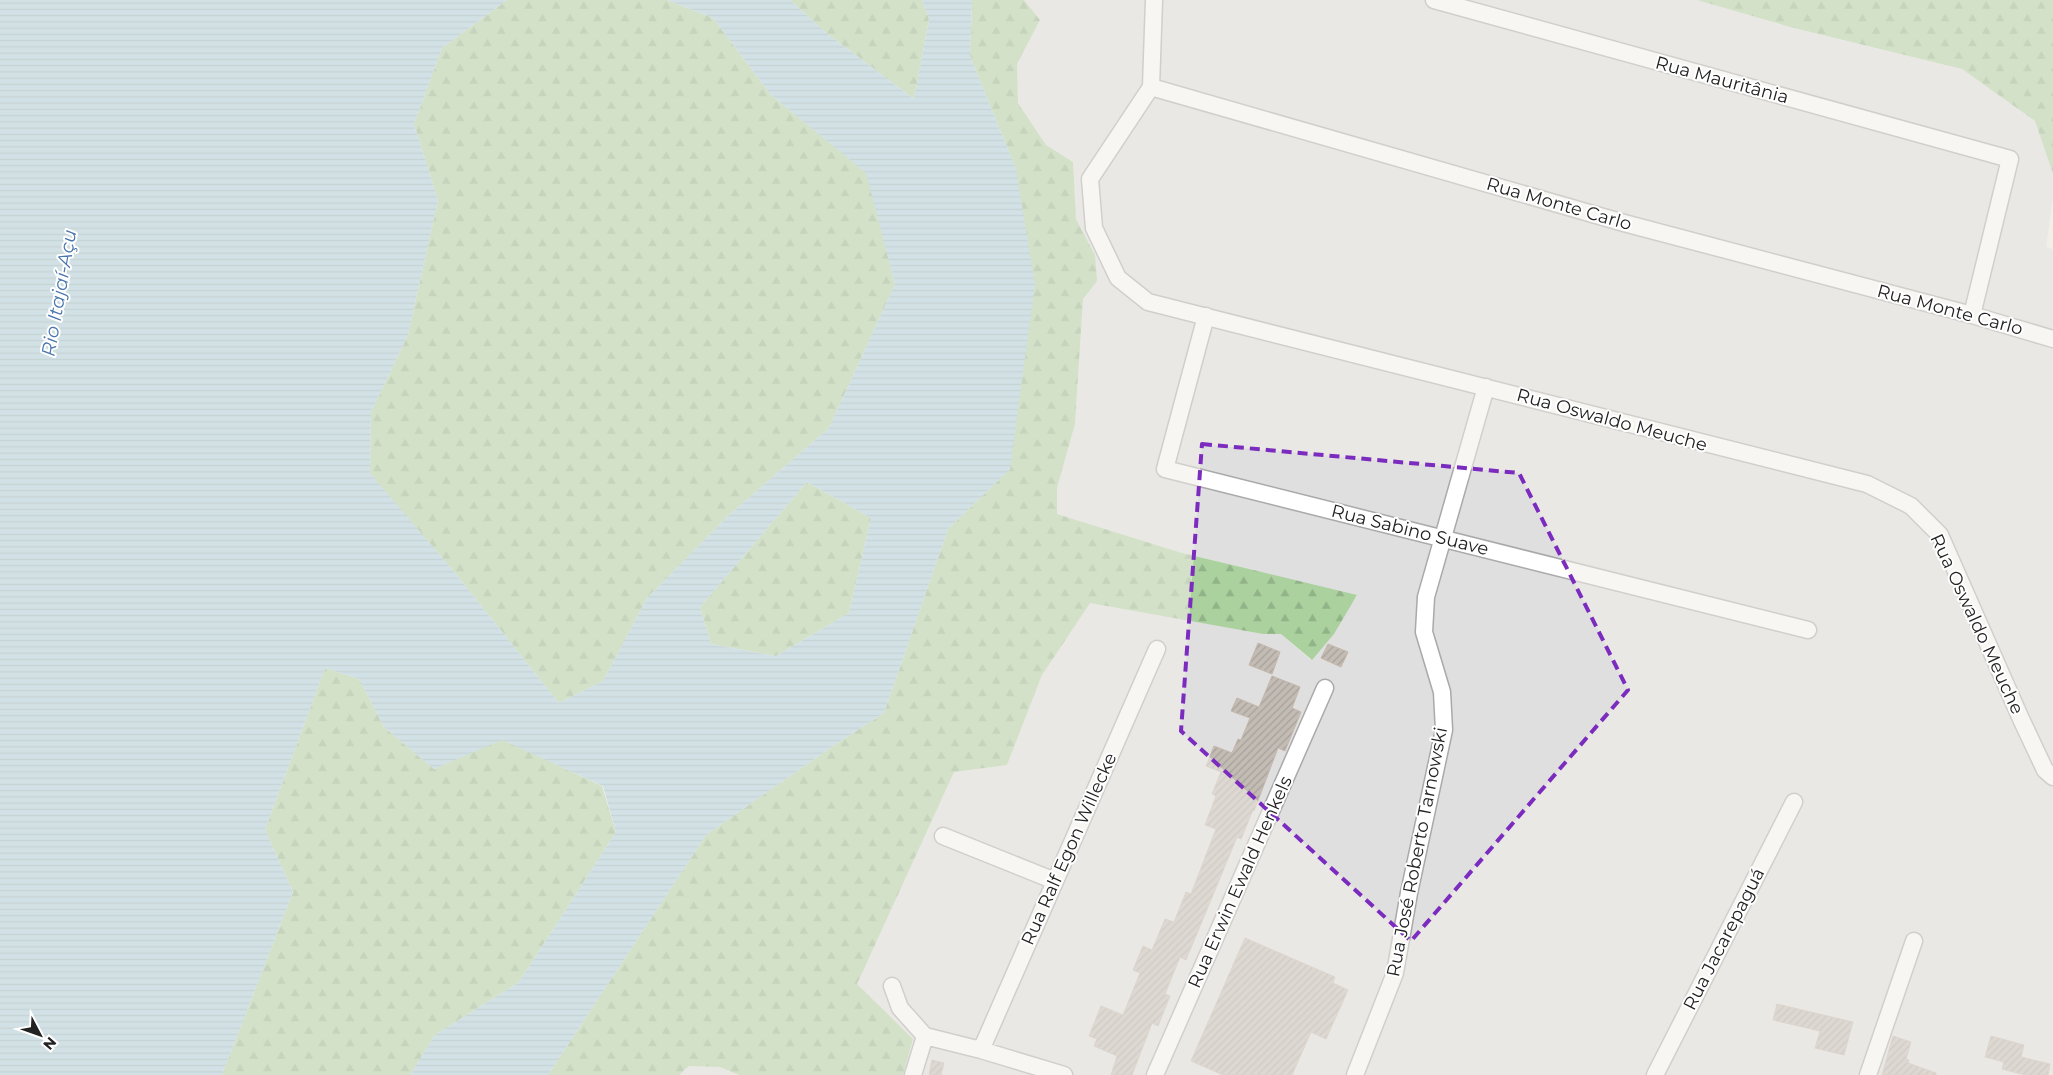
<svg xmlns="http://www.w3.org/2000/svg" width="2053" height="1075" viewBox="0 0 2053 1075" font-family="Montserrat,sans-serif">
	<defs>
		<pattern id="forest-firs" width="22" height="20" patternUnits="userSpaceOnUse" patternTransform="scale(1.25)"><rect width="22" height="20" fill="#aad19e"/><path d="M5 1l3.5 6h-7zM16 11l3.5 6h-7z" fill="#92b388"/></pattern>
		<pattern id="water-rules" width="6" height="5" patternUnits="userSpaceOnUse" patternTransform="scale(1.25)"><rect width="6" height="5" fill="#aad0df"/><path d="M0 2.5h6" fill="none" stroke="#92b2bf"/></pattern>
		<pattern id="building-hatch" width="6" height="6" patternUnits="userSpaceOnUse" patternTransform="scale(1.25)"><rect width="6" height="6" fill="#c3bcb5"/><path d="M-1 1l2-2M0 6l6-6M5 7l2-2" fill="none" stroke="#a7a19b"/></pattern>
	</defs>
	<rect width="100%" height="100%" fill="#f2efe9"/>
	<path fill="#e0dfdf" d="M1024 0H1697L1790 27 1962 69 2035 121 2053 174V197L2046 247 2053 249V1075H903L913 1039 856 984 954 772 1007 765 1042 675 1090 602 1263 634H1281L1311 660 1357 596 1182 553 1057 514V488L1075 424 1083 299 1095 255 1076 219 1073 162 1046 145 1018 103 1017 64 1040 20Z
		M689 1066 720 1067 739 1075H679Z"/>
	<path fill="url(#forest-firs)" d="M507 0H667L713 18 771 95 867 173 895 284 829 428 729 515 647 598 603 681 559 703 456 574 370 474 371 412 408 335 438 200 414 124 442 48Z
		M790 0H922L929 19 914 99 825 32Z
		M972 0H1024L1040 20 1017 64 1018 103 1046 145 1073 162 1076 219 1095 255 1097 281 1083 299 1075 424 1057 488V514L1182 553 1357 595 1334 634 1312 660 1281 634H1263L1090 603 1042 675 1007 765 954 772 857 984 913 1039 903 1075H739L720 1067 689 1066 679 1075H548L706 835 833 746 884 713 948 529 1010 469 1016 169 970 56Z
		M1697 0H2053V174L2035 121 1962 69 1790 27Z
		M807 482 871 518 849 613 776 656 711 644 700 607Z
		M325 668 359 679 384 727 434 769 502 739 602 786 616 832 519 982 435 1035 410 1075H222L293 892 265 830Z"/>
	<path fill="url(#water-rules)" fill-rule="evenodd" d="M0 0H507L442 48 414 124 438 200 408 335 371 412 370 473 456 574 559 703 603 681 647 598 729 515 829 428 895 284 866 173 771 95 713 18 667 0H790L825 32 914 99 929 19 922 0H972L970 56 1016 169 1035 284 1010 469 948 529 884 713 833 746 706 835 548 1075H410L435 1035 519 982 616 832 603 786 502 740 434 769 384 727 359 679 325 668 265 830 293 892 222 1075H0ZM807 482 871 518 849 613 776 656 711 644 700 607Z"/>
	<path fill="url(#building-hatch)" stroke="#c4b7ab" d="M1258 643 1280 652 1272 674 1249 665Z
		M1328 644 1348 652 1341 667 1321 658Z
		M1272 676 1300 687 1292 708 1301 712 1285 751 1278 748 1254 811 1253 810 1241 839 1237 837 1186 960 1180 957 1165 994 1170 996 1158 1026 1152 1023 1132 1075H1111L1117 1056 1094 1046 1097 1039 1089 1036 1101 1006 1123 1015 1140 973 1133 970 1143 946 1152 950 1165 919 1174 922 1186 892 1191 894 1216 829 1205 825 1216 796 1212 794 1221 772 1206 766 1209 759 1214 746 1232 753 1238 739 1241 740 1250 718 1231 711 1237 698 1259 707Z
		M1245 938 1335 977 1333 983 1348 990 1326 1039 1311 1032 1292 1075H1223L1191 1061Z
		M1777 1004 1853 1022 1844 1055 1815 1048 1820 1031 1773 1020Z
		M1893 1036 1911 1042 1906 1059 1909 1060 1908 1063 1936 1073V1075H1882Z
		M1991 1036 2024 1045 2021 1057 2050 1064 2048 1075H2025L2002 1069 2004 1062 1985 1057Z
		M932 1060 944 1063 941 1075H929Z"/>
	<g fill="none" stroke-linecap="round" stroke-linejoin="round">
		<defs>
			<path id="minor" d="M1434 0 2010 159 1972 315
				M1151 87 1090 179 1094 228 1118 278 1148 302 1867 484 1911 506 1940 535 2021 719 2045 770 2053 777
				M1151 87 1624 223 1972 315 2053 339
				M1151 87 1154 0
				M1206 316 1165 469 1808 630
				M943 836 1055 881
				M892 986 900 1008 925 1036 981 1050 1064 1075
				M981 1050 1157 649
				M913 1075 925 1036
				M1155 1075 1325 688
				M1355 1075 1395 973 1409 893 1444 730 1442 692 1424 632 1426 597 1486 387
				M1655 1075 1794 802
				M1868 1075 1914 941"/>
		</defs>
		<use href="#minor" stroke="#a9a9a9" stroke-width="19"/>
		<use href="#minor" stroke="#fff" stroke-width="16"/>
	</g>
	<path d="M0 0H2053V1075H0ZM1202 444 1519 473 1628 690 1411 941 1181 731Z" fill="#f2efe9" fill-opacity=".55" fill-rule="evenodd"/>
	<path fill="none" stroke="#7b2cbf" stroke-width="4" stroke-dasharray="10 6" stroke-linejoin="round" d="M1202 444 1519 473 1628 690 1411 941 1181 731Z"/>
	<g text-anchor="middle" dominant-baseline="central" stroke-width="4" stroke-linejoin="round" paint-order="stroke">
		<g font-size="18" fill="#222" stroke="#fff">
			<text transform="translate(1722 80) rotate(15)">Rua Mauritânia</text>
			<text transform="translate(1559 204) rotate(16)">Rua Monte Carlo</text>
			<text transform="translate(1950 310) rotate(15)">Rua Monte Carlo</text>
			<text transform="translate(1612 420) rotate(15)">Rua Oswaldo Meuche</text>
			<text transform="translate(1410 530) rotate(14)">Rua Sabino Suave</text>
			<text transform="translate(1977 624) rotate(65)">Rua Oswaldo Meuche</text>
			<text transform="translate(1069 849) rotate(-66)">Rua Ralf Egon Willecke</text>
			<text transform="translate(1417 852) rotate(-79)">Rua José Roberto Tarnowski</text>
			<text transform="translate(1240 882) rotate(-66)">Rua Erwin Ewald Henkels</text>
			<text transform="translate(1724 939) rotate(-63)">Rua Jacarepaguá</text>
		</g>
		<g font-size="19" font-style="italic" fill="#4975ac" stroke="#fff">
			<text transform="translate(59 293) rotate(-80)">Rio Itajaí-Açu</text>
		</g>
	</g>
	<g transform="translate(40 1035) rotate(131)" stroke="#ffffff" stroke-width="4" paint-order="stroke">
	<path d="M0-4L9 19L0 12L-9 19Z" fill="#222222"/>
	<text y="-8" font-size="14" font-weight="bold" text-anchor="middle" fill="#222222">N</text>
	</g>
</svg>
